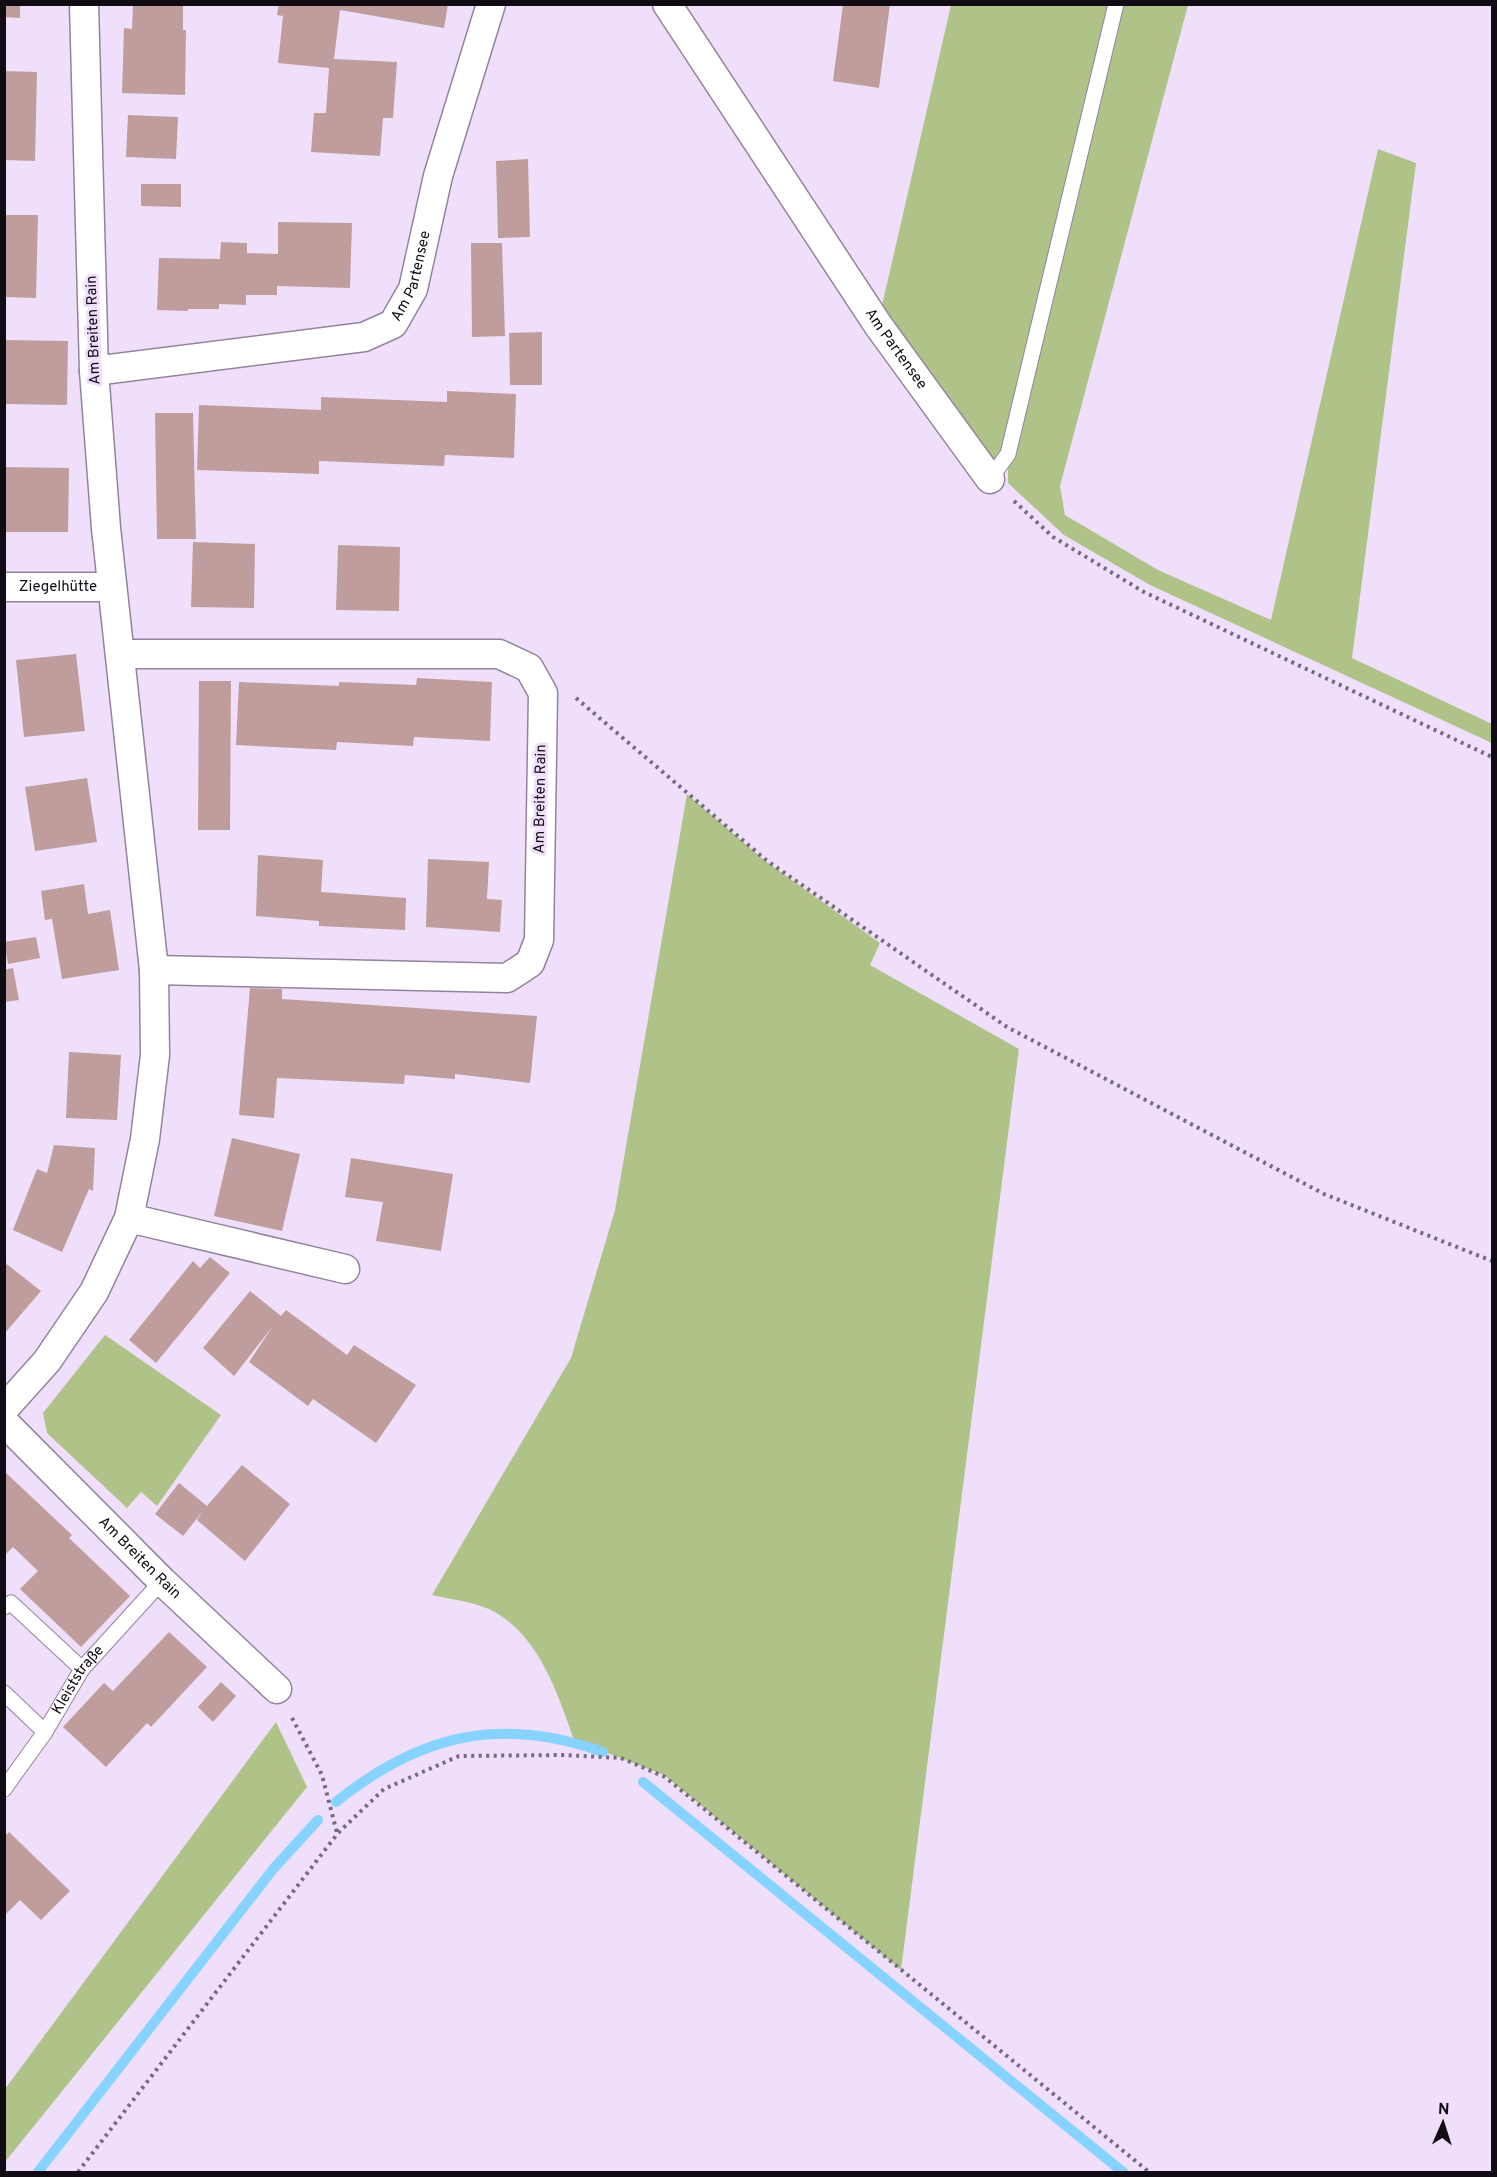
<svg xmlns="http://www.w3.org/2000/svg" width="1497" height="2177" viewBox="0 0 1497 2177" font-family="Overpass,sans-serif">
	<rect width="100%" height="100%" fill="#efdffb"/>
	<path fill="#afc389" d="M951 5H1188L1060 486 1065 515 1158 570 1271 620 1378 149 1416 163 1352 658 1492 724V743L1150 585 1064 535 1008 483V455L990 479 878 323Z
		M687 794 764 860 880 943 870 965 1019 1049 901 1970 664 1775 574 1740C557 1692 539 1635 491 1610 474 1602 450 1599 432 1595L571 1358 615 1210Z
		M105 1335 221 1415 157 1506 141 1492 127 1508 47 1433 43 1413Z
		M276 1722 307 1787 5 2162V2089Z"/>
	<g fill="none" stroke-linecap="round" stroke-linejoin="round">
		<path stroke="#87d3ff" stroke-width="10" d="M643 1782 1123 2172
			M336 1802C419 1735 500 1715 603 1752
			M38 2172 274 1868 318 1820"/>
	</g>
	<path fill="#c09d9d" d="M4 4H20V18L4 17Z
		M133 4H183V30H186L185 95 122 93 124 28 132 29Z
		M279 4H448L444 28 340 10 334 59 397 62 393 118H383L380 156 311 152 314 113H326L329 68 278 63 283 16 277 15Z
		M843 4H890L879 88 833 81Z
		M4 71 37 72 35 161 4 160Z
		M128 115 178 117 176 159 126 157Z
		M528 159 530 237 498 238 496 161Z
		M141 184H181V207L141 206Z
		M4 215H38L36 298 4 297Z
		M278 222 352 223 350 288 277 286V295H246V305L219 304V309H188V311L157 310 159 258 220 259 221 242 247 243V253L278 254Z
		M471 243H502L505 336 472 337Z
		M542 332V385H510L509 333Z
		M4 340 68 341 67 405 4 404Z
		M447 391 516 394 514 458 445 455 444 466 319 461V474L197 470 199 405 321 410V397L447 402Z
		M155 413H193L196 539H157Z
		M4 467 69 468 68 532H4Z
		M193 542 255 544 254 608 191 607Z
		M338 545 400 547 399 611 336 610Z
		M76 654 85 731 24 737 16 660Z
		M417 678 492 682 490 741 414 737 413 746 337 742 336 750 236 745 239 682 339 686V682L416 685Z
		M199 681H231L230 830H198Z
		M87 778 97 842 35 851 25 787Z
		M258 855 323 860 321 892 406 898 405 930 319 926V921L256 916Z
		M428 859 489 862 487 899 502 900 500 932 426 927Z
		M84 884 88 914 110 910 119 970 62 979 52 919 45 920 41 891Z
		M36 937 40 958 8 964 4 942Z
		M13 968 19 1000 4 1002V970Z
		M250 988 282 989V999L537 1016 530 1083 455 1074V1079L405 1075 404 1084 277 1078 274 1118 239 1115Z
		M69 1052 121 1055 117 1120 66 1118Z
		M232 1138 300 1154 282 1231 214 1216Z
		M54 1145 95 1148 93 1191 89 1189 62 1252 13 1230 37 1169 47 1173Z
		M351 1158 453 1174 441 1251 376 1241 383 1202 345 1197Z
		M210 1257 230 1273 156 1363 129 1340 193 1261 200 1268Z
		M4 1262 41 1291 4 1334Z
		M250 1291 281 1316 286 1310 347 1355 354 1345 416 1385 376 1443 313 1399 308 1406 249 1362 273 1326 234 1376 203 1348Z
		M242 1465 290 1504 245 1561 197 1520 202 1512 183 1536 155 1514 179 1483 207 1506Z
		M4 1471 72 1535 69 1538 130 1596 81 1647 20 1589 38 1571 13 1547 4 1556Z
		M169 1632 207 1667 151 1727 147 1723 106 1767 63 1727 104 1683 113 1691Z
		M221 1682 236 1696 213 1722 198 1707Z
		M9 1832 70 1891 41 1920 20 1900 4 1916V1837Z"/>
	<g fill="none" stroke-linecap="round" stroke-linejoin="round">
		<defs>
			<g id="service">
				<path d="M990 479 1008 454 1116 4"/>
				<path d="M4 1607 11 1603 82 1669"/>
				<path d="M4 1693 45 1732"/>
				<path id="s1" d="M4 1789 45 1732 82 1669 162 1581"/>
			</g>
			<g id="minor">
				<path id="s2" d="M667 4 878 325 990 479"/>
				<path id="s3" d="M94 371 364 337 393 324 413 289 438 176 491 4"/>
				<path id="s4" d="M4 587H112"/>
				<path d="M121 654H499L529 668 543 693 539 940 530 963 507 978 154 970"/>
				<path d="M129 1218 345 1269"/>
				<path d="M4 1409 47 1361 94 1292 129 1218 145 1139 155 1055 154 970 106 528 94 371 84 4"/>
				<path id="s5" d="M4 1422 162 1581 277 1689"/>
			</g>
		</defs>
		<use href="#service" stroke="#93849d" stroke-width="17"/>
		<use href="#minor" stroke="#93849d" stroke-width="31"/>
		<path stroke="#766b7d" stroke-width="4" stroke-dasharray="3 4.5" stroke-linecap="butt" d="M1014 501 1053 537 1144 592 1492 757
			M576 698 766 860 1007 1027 1324 1194 1492 1261
			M292 1718 322 1775 337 1833
			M78 2172 338 1833 384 1789 459 1756 563 1755 621 1758 665 1777 1149 2172"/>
		<use href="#service" stroke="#fff" stroke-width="15"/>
		<use href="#minor" stroke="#fff" stroke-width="28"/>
	</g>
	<g text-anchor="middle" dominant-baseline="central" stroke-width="6" stroke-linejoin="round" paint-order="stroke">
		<g font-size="15" fill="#110b14" stroke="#efdffb">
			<text stroke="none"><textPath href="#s3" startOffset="356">Am Partensee</textPath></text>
			<text transform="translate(94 330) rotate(-92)">Am Breiten Rain</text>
			<text stroke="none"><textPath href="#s2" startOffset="414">Am Partensee</textPath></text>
			<text stroke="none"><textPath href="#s4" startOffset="54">Ziegelhütte</textPath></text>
			<text transform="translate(541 799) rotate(-89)">Am Breiten Rain</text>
			<text stroke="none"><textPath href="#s5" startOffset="192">Am Breiten Rain</textPath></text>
			<text stroke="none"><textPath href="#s1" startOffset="132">Kleiststraße</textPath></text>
		</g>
	</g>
	<rect width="1497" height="2177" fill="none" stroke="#110b14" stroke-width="12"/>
	<g transform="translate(1443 2123) rotate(3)" stroke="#efdffb" stroke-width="4.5" paint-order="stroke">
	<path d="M0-4.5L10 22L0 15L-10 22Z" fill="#110b14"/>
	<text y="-9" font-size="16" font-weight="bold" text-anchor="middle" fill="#110b14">N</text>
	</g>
</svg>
